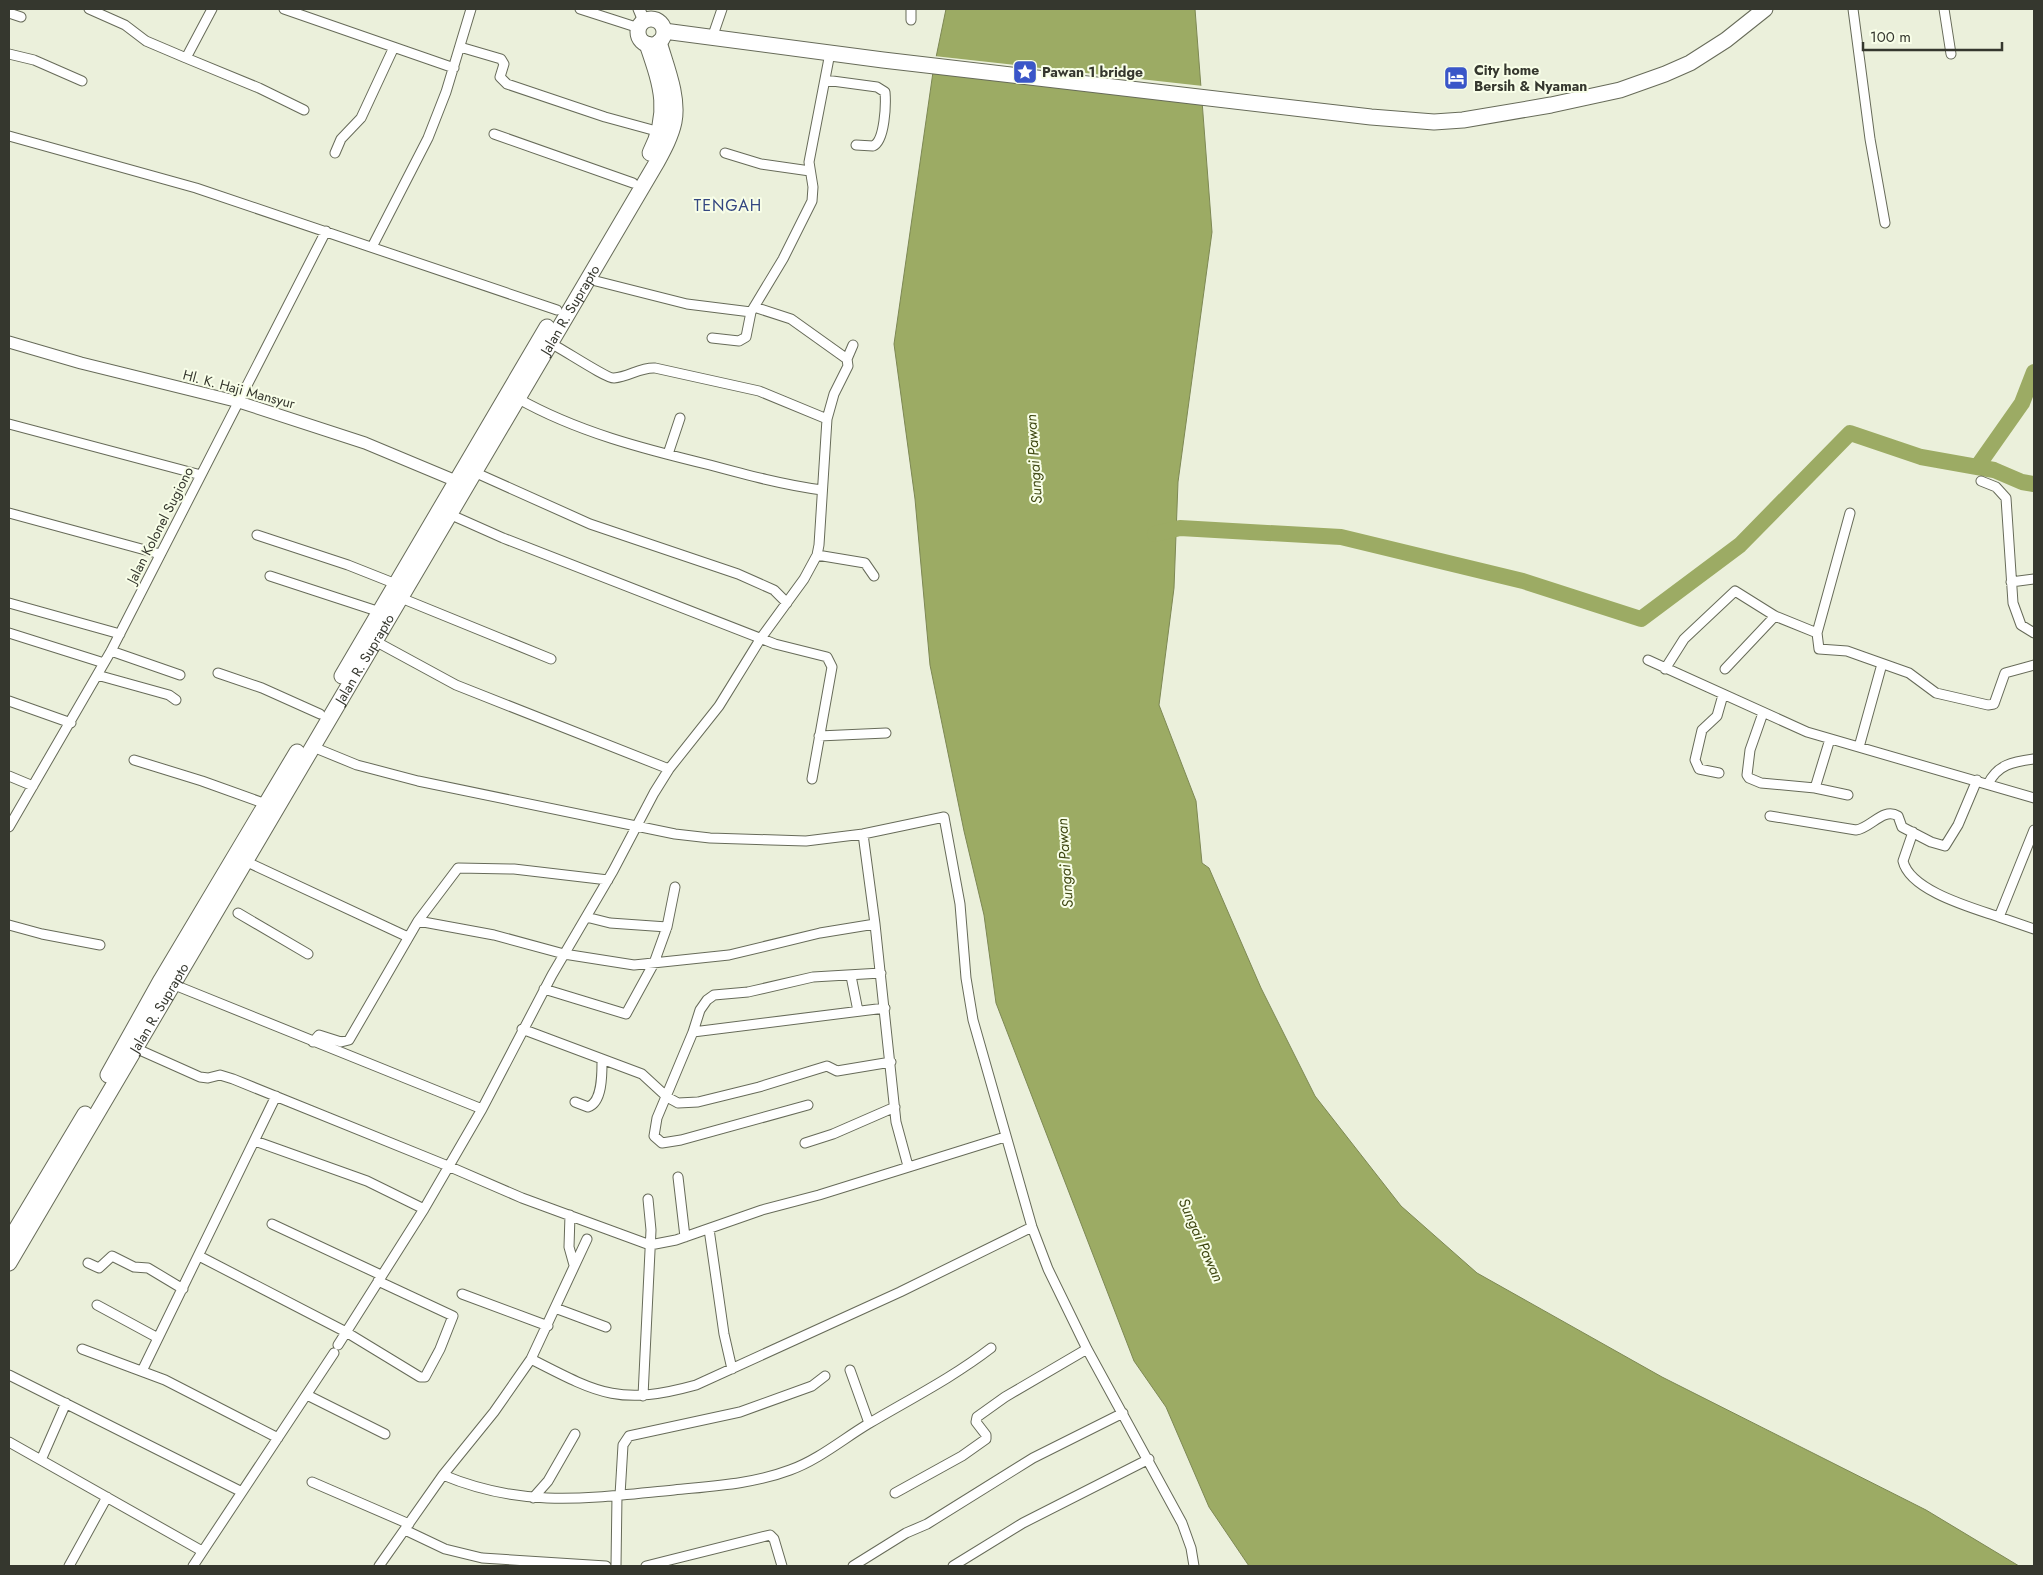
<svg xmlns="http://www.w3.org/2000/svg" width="2043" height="1575" viewBox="0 0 2043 1575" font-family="Jost,sans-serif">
	<rect width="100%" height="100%" fill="#ebf0db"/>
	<path fill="#9cab64" stroke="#7d8854" d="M946 9H1195L1212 232 1178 482 1174 588 1159 705 1196 801 1202 863 1209 868 1261 988 1315 1096 1401 1206 1477 1273 1662 1377 1926 1510 2019 1566H1249L1209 1507 1166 1407 1134 1361 996 1003 984 915 964 831 930 665 915 499 894 344 933 72Z"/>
	<path fill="#ebf0db" d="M934 56 1203 86 1204 100 931 69Z"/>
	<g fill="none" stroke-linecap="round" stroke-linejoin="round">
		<path stroke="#9cab64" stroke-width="16" d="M1977 467 2022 403 2034 372
			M1155 534 1180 528 1341 537 1523 581 1641 619 1740 545 1850 433 1921 457 1994 470 2022 482 2034 484"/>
		<defs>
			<path id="minor" d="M89 9 125 25 146 41 186 58 212 9
				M284 9 454 68
				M580 9 639 28
				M1853 9 1870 139 1885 223
				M1944 9 1951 54
				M9 13 21 17
				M911 20V9
				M712 38 722 9
				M460 47 501 59 504 64 500 77 507 84 605 117 660 132
				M9 54 34 60 82 81
				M186 58 259 88 304 110
				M825 80 877 87 885 92C886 104 885 141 873 146L856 145
				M494 134 633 183
				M9 136 196 188 557 310
				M335 153 341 139 361 118 394 47
				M725 153 761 164 810 171
				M372 247 428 138 446 92 471 9
				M588 279 687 304 751 312
				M754 307 791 319 847 359
				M712 338 739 341 746 337 751 312 783 259 812 201 813 187 809 162 830 53
				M550 343C561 348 607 379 614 378 629 377 640 367 655 368L759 391 827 419
				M517 398C577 432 644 449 710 465 747 475 784 485 822 490
				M9 424 201 475
				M668 454 680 418
				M474 472 590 524 738 574 774 590 787 603
				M1981 481 1996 487 2006 498 2013 603 2021 625 2034 633
				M9 513 160 554
				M449 514 503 538 775 644 827 657 832 667 812 779
				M257 535 348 565 396 584
				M817 555 865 563 874 576
				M270 576 380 612
				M2011 582 2034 579
				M401 598 551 659
				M9 603 120 634
				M9 633 104 663
				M1817 633 1850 513
				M375 641 456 685 669 769
				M111 651 180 675
				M1648 660 1807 732 2034 798
				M1665 669 1684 639 1735 591 1775 616 1817 633 1819 649 1847 651 1861 656 1909 673 1936 693 1988 705 1994 704 2005 673 2034 665
				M1725 669 1775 616
				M218 673 262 688 320 714
				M97 675 169 695 176 700
				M9 701 71 723
				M1763 713 1750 750 1747 775 1749 778 1761 783 1815 788 1848 795
				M819 736 886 733
				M313 747 357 765 418 781 675 834 710 838 806 841 863 834 944 817 960 904 966 978 973 1020 1032 1227 1048 1269 1087 1349 1182 1523 1191 1548 1194 1566
				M1859 747 1882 664
				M134 760 202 781 266 804
				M1719 773 1699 769 1695 760 1702 730 1717 716 1723 695
				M9 776 33 786
				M1988 784C1998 764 2013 762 2034 759
				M1815 788 1830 739
				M1770 816 1856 830C1871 828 1883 807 1898 816L1902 827 1931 842 1945 846 1958 825 1977 780
				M9 827 111 651 326 231
				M2034 830 1999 917 2034 929
				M1913 832 1903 861C1910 891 1973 908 1999 917
				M863 834 875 924 896 1122 908 1166
				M245 861 408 937
				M238 913 308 954
				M586 917 610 923 667 927
				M418 921 458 868 514 869 608 880
				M9 925 42 934 100 945
				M851 976 858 1011
				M172 984 482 1109
				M544 989 626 1014 654 963 667 927 675 887
				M522 1029 642 1074 667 1097 678 1103 698 1102 759 1087 827 1066 837 1071 891 1062
				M693 1032 700 1010 707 1000 714 995 748 992 813 977 881 973
				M313 1042 319 1035 341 1042 349 1040 418 921 494 935 564 954 634 965 729 955 820 933 875 924
				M135 1048 200 1077 208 1078 220 1075 233 1079 448 1166 522 1198 650 1245 676 1240 762 1210 819 1195 1005 1137
				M575 1102 588 1107C603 1102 602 1072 602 1059
				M808 1105 681 1140 662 1143 654 1136 657 1118 693 1032 885 1008
				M255 1141 367 1181 424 1209
				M805 1143 833 1134 895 1107
				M678 1177 685 1237
				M570 1215 569 1247 574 1265
				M272 1224 381 1275
				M709 1229 724 1334 732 1369
				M199 1256 346 1332 420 1377H425L440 1349 453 1316 378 1281
				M88 1263 99 1268 112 1256 134 1267 148 1268 183 1289
				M462 1294 548 1326
				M97 1305 158 1338
				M555 1308 606 1327
				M338 1345 424 1209 482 1109 552 975 613 871 654 793 669 769 719 706 761 638 804 579 817 555 819 545 827 419 834 394 848 366 847 359 853 345
				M82 1349 165 1380 278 1438
				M531 1359C599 1394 620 1406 696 1385L900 1292 1032 1227
				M850 1370 869 1423
				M142 1371 276 1096
				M9 1375 242 1492
				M307 1395 385 1434
				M643 1396 651 1230 648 1199
				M9 1442 202 1551
				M41 1460 66 1403
				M443 1475C524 1509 590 1498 674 1490 713 1486 753 1484 790 1470 818 1460 843 1439 868 1424 910 1399 952 1378 991 1348
				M312 1482 409 1524
				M895 1493 962 1456 986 1439V1435L976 1422 977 1417 1005 1397 1087 1349
				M620 1495 623 1445 629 1436 740 1412 812 1386 825 1376
				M533 1498 548 1481 575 1434
				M405 1530 445 1549 482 1558 606 1566
				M69 1566 107 1497
				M193 1566 334 1353
				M379 1566 443 1475 494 1412 531 1359 587 1239
				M616 1566 617 1496
				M646 1566 770 1535 774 1539 782 1566
				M853 1566 906 1533 927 1524 1033 1458 1123 1413
				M953 1566 1023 1523 1149 1459"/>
			<path id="tertiary" d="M639 9 644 21
				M9 342 81 363 239 402 365 443 456 481"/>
			<path id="primary" d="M638 32a13 13 0 1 1 26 0a13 13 0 1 1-26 0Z
				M664 31 883 60 1371 117 1434 122 1463 120 1551 105 1620 90 1665 74 1690 63 1726 40 1765 9"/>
			<g id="trunk">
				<path d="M647 44C661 85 671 112 650 153"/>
				<path d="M342 676 547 327"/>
				<path d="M108 1075 161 980 297 752"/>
				<path d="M9 1241 85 1114"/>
				<path id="s1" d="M9 1263 657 162C664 149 671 136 674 122 679 97 666 66 659 42"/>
			</g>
		</defs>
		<use href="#minor" stroke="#676b59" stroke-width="11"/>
		<use href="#tertiary" stroke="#676b59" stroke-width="13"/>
		<use href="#primary" stroke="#676b59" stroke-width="17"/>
		<use href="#trunk" stroke="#676b59" stroke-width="17"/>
		<use href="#minor" stroke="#fff" stroke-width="9"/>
		<use href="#tertiary" stroke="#fff" stroke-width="11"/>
		<use href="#primary" stroke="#fff" stroke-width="15"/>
		<use href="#trunk" stroke="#fff" stroke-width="15"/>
	</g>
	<defs>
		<symbol id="sight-square" viewBox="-11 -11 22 22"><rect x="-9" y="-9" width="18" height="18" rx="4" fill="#3a56c8" stroke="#f8fee8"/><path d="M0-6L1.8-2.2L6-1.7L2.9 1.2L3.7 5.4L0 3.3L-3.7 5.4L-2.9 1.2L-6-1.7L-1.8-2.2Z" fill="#fff"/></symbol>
		<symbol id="hotel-square" viewBox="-11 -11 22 22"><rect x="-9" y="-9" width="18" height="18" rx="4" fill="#3a56c8" stroke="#f8fee8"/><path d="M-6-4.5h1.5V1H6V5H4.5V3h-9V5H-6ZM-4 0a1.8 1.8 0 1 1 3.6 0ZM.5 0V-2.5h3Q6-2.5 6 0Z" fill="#fff"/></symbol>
	</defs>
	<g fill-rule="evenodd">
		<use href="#sight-square" x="1011" y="58" width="28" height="28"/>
		<use href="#hotel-square" x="1442" y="64" width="28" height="28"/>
	</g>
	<g text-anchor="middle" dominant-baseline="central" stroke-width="4" stroke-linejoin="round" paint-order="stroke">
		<g font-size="14" font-weight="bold" fill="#35372e" stroke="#f8fee8" text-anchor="start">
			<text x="1474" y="70">City home<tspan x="1474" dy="16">Bersih &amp; Nyaman</tspan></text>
			<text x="1042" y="72">Pawan 1 bridge</text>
		</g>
		<g font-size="14" fill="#35372e" stroke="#f8fee8">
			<text stroke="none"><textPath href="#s1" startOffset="1106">Jalan R. Suprapto</textPath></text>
			<text transform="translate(239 389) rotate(15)">Hl. K. Haji Mansyur</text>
			<text transform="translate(160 525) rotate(-63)">Jalan Kolonel Sugiono</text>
			<text stroke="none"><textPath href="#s1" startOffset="701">Jalan R. Suprapto</textPath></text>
			<text stroke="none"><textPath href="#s1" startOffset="296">Jalan R. Suprapto</textPath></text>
		</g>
		<g font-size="15" font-style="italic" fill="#3f4812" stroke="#f8fee8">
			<text transform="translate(1034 459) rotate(-94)">Sungai Pawan</text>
			<text transform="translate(1065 863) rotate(-94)">Sungai Pawan</text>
			<text transform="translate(1201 1240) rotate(66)">Sungai Pawan</text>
		</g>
		<g font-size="16" letter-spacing="1" fill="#344781" stroke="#f8fee8">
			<text x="728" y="205">TENGAH</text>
		</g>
	</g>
	<rect width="2043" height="1575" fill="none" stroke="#35372e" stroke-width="20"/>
	<path d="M1863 42v8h139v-8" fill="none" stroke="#35372e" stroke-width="2.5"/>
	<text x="1870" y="42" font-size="15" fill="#35372e" stroke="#f8fee8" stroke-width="4" paint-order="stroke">100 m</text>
</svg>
